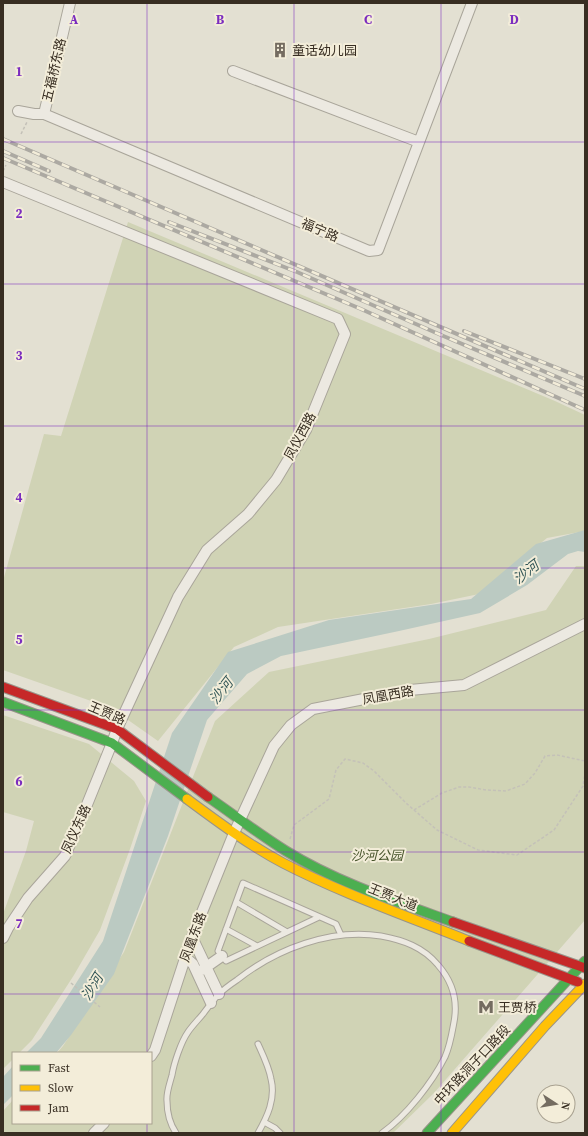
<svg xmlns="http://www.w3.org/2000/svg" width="588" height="1136" viewBox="0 0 588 1136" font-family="'Source Serif 4','Noto Sans SC',serif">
	<rect width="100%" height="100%" fill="#e3e0d2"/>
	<path fill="#d0d3b5" d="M128 222 555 401 585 415V531L547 538 479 594 431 604 278 627 234 647 158 741 111 708 3 670V581L44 434 61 436Z
		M576 566H585V920L434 1093 393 1133H3V1111L13 1100V1123H151V1053H57L63 1046 124 952 215 721 269 672 429 639 546 610Z
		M3 715 89 744 134 781 146 801 130 849 100 930 74 975 32 1040 19 1053H13V1059L3 1069V914L26 851 34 821 3 812Z"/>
	<path fill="#bbcac2" d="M585 530V552L578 551 568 554 527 585 480 613 399 631 281 656 247 674 207 720 168 836 114 974 71 1035 56 1053H26L41 1038 103 941 172 733 228 652 329 620 471 599 536 544Z
		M13 1066V1095L3 1105V1077Z"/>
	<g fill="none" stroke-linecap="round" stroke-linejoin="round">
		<defs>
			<path id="lane" d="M236 902 287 932
				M319 917 226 961 218 951 243 883 336 924 341 935
				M226 929 257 946
				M264 1122 275 1128 280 1133
				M176 1133C170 1124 167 1112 167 1101 166 1093 170 1083 172 1075 174 1063 181 1042 188 1032 192 1026 198 1020 203 1014 208 1007 213 1001 218 995 224 989 231 984 237 980 276 949 331 928 381 936 403 940 423 947 438 965 452 981 458 1001 454 1022 452 1033 450 1046 445 1057 432 1083 406 1116 382 1133
				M258 1133C267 1117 276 1099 271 1079 269 1067 263 1055 258 1044"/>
			<path id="street" d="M233 71 419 142
				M18 111 34 114H44L369 251 378 250 472 3
				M44 114 70 3
				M3 182 338 319 345 334 306 430 276 480 248 514 207 550 178 597 117 729 112 743 86 807 65 856 28 898 8 928 3 938
				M192 937 219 994
				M185 957 193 964 211 1003
				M202 970 222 956
				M151 1056 155 1050 192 937 234 833 274 746 291 725 313 709 410 690 464 685 585 624
				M94 1133 104 1123"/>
			<path id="fast" d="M3 702 112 743 187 799
				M208 797C234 815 259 834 286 851 336 882 397 902 453 922
				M427 1133 585 961"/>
			<path id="slow" d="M187 799C218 822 249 845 283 863 343 894 407 916 469 941
				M452 1133 545 1026 585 984"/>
			<path id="jam" d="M3 687 117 729 208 797
				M453 922 585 968
				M469 941 578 982"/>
		</defs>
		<use href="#lane" stroke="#a9a59a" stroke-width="7"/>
		<use href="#street" stroke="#a9a59a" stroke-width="12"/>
		<use href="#fast" stroke="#99948a" stroke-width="11"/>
		<use href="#slow" stroke="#99948a" stroke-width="11"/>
		<use href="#jam" stroke="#99948a" stroke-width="11"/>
		<path stroke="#c4c1b8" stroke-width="1.5" stroke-dasharray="3 2" stroke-linecap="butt" d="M21 134 27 122
			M3 171 6 165
			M414 810 442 793 459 787H469L486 790 506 791 525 784 535 773 545 756 557 755 585 761
			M290 839 294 825 329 799 336 770 345 759 363 763 374 771 406 803 437 830 478 850 517 855 554 830 583 786 585 774
			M71 983 100 1007"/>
		<use href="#lane" stroke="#ece9e1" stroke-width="5"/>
		<use href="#street" stroke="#ece9e1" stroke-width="10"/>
		<use href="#fast" stroke="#4caf50" stroke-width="9"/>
		<use href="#slow" stroke="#ffc107" stroke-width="9"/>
		<use href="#jam" stroke="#c62828" stroke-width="9"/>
		<defs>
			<path id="rail" d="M3 139 585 389
				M3 151 49 171
				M3 158 361 309 585 410
				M169 222 297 272 441 335 585 396
				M464 331 585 379"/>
		</defs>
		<use href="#rail" stroke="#aca9a2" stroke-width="4"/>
		<use href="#rail" stroke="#f3edd9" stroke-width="2.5" stroke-dasharray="8" stroke-linecap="butt"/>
	</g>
	<path fill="none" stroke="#7b2cbf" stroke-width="1" stroke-opacity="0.55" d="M147 3V1053M294 3V1133M441 3V1133M3 142H585M3 284H585M3 426H585M3 568H585M3 710H585M3 852H585M3 994H585M147 1123V1133"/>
	<defs>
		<symbol id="building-bare" viewBox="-9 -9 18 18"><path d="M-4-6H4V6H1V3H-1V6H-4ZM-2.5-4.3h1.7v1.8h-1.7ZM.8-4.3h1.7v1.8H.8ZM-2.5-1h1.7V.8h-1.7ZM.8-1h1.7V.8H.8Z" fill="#746c60" stroke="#f3edd9" stroke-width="2.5" paint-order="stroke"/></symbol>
		<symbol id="metro-bare" viewBox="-9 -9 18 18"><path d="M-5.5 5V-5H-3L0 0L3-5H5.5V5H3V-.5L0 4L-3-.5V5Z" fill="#746c60" stroke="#f3edd9" stroke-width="2.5" paint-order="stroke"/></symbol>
	</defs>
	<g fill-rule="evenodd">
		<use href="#building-bare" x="269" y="39" width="22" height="22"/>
		<use href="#metro-bare" x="475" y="996" width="22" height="22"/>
	</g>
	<g text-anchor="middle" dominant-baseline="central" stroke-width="4" stroke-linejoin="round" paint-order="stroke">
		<g font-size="13" fill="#382e22" stroke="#f3edd9" text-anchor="start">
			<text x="292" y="50">童话幼儿园</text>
			<text x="498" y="1007">王贾桥</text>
		</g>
		<g font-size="13" fill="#382e22" stroke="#f3edd9">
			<text transform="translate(54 70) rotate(-77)">五福桥东路</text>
			<text transform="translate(320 230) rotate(23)">福宁路</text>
			<text transform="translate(300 436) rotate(-62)">凤仪西路</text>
			<text transform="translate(388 695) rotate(-10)">凤凰西路</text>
			<text transform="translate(107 713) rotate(23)">王贾路</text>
			<text transform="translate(76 829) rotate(-66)">凤仪东路</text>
			<text transform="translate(393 897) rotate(22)">王贾大道</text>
			<text transform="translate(193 937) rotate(-70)">凤凰东路</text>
			<text transform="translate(472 1065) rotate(-47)">中环路洞子口路段</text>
		</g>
		<g font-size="13" font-style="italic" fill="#46532a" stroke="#f3edd9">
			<text x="377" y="855">沙河公园</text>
		</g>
		<g font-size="14" font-style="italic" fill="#325657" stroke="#f3edd9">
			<text transform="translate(526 572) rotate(-38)">沙河</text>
			<text transform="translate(221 691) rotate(-52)">沙河</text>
			<text transform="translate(92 987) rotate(-59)">沙河</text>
		</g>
	</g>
	<g font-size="13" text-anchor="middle" font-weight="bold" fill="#7b2cbf" stroke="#f3edd9" stroke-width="4" stroke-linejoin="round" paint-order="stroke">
		<text x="74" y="24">A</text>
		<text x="220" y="24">B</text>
		<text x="368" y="24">C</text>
		<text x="514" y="24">D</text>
		<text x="19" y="76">1</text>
		<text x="19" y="218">2</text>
		<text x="19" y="360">3</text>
		<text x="19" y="502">4</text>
		<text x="19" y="644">5</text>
		<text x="19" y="786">6</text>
		<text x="19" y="928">7</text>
	</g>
	<rect width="588" height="1136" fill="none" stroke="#382e22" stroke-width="8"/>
	<rect x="12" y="1052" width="140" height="72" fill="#f3edd9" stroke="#a8a190"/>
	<rect x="20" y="1065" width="20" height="6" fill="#4caf50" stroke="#a8a190"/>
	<text x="48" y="1072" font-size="12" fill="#382e22">Fast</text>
	<rect x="20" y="1085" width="20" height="6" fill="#ffc107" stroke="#a8a190"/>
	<text x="48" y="1092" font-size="12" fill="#382e22">Slow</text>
	<rect x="20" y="1105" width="20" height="6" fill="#c62828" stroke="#a8a190"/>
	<text x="48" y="1112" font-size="12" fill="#382e22">Jam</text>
	<g transform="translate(556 1104) rotate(102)"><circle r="19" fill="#f3edd9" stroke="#a8a190"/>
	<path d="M0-3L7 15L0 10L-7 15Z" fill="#746c60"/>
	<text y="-6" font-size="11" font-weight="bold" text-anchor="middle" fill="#382e22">N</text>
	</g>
</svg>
